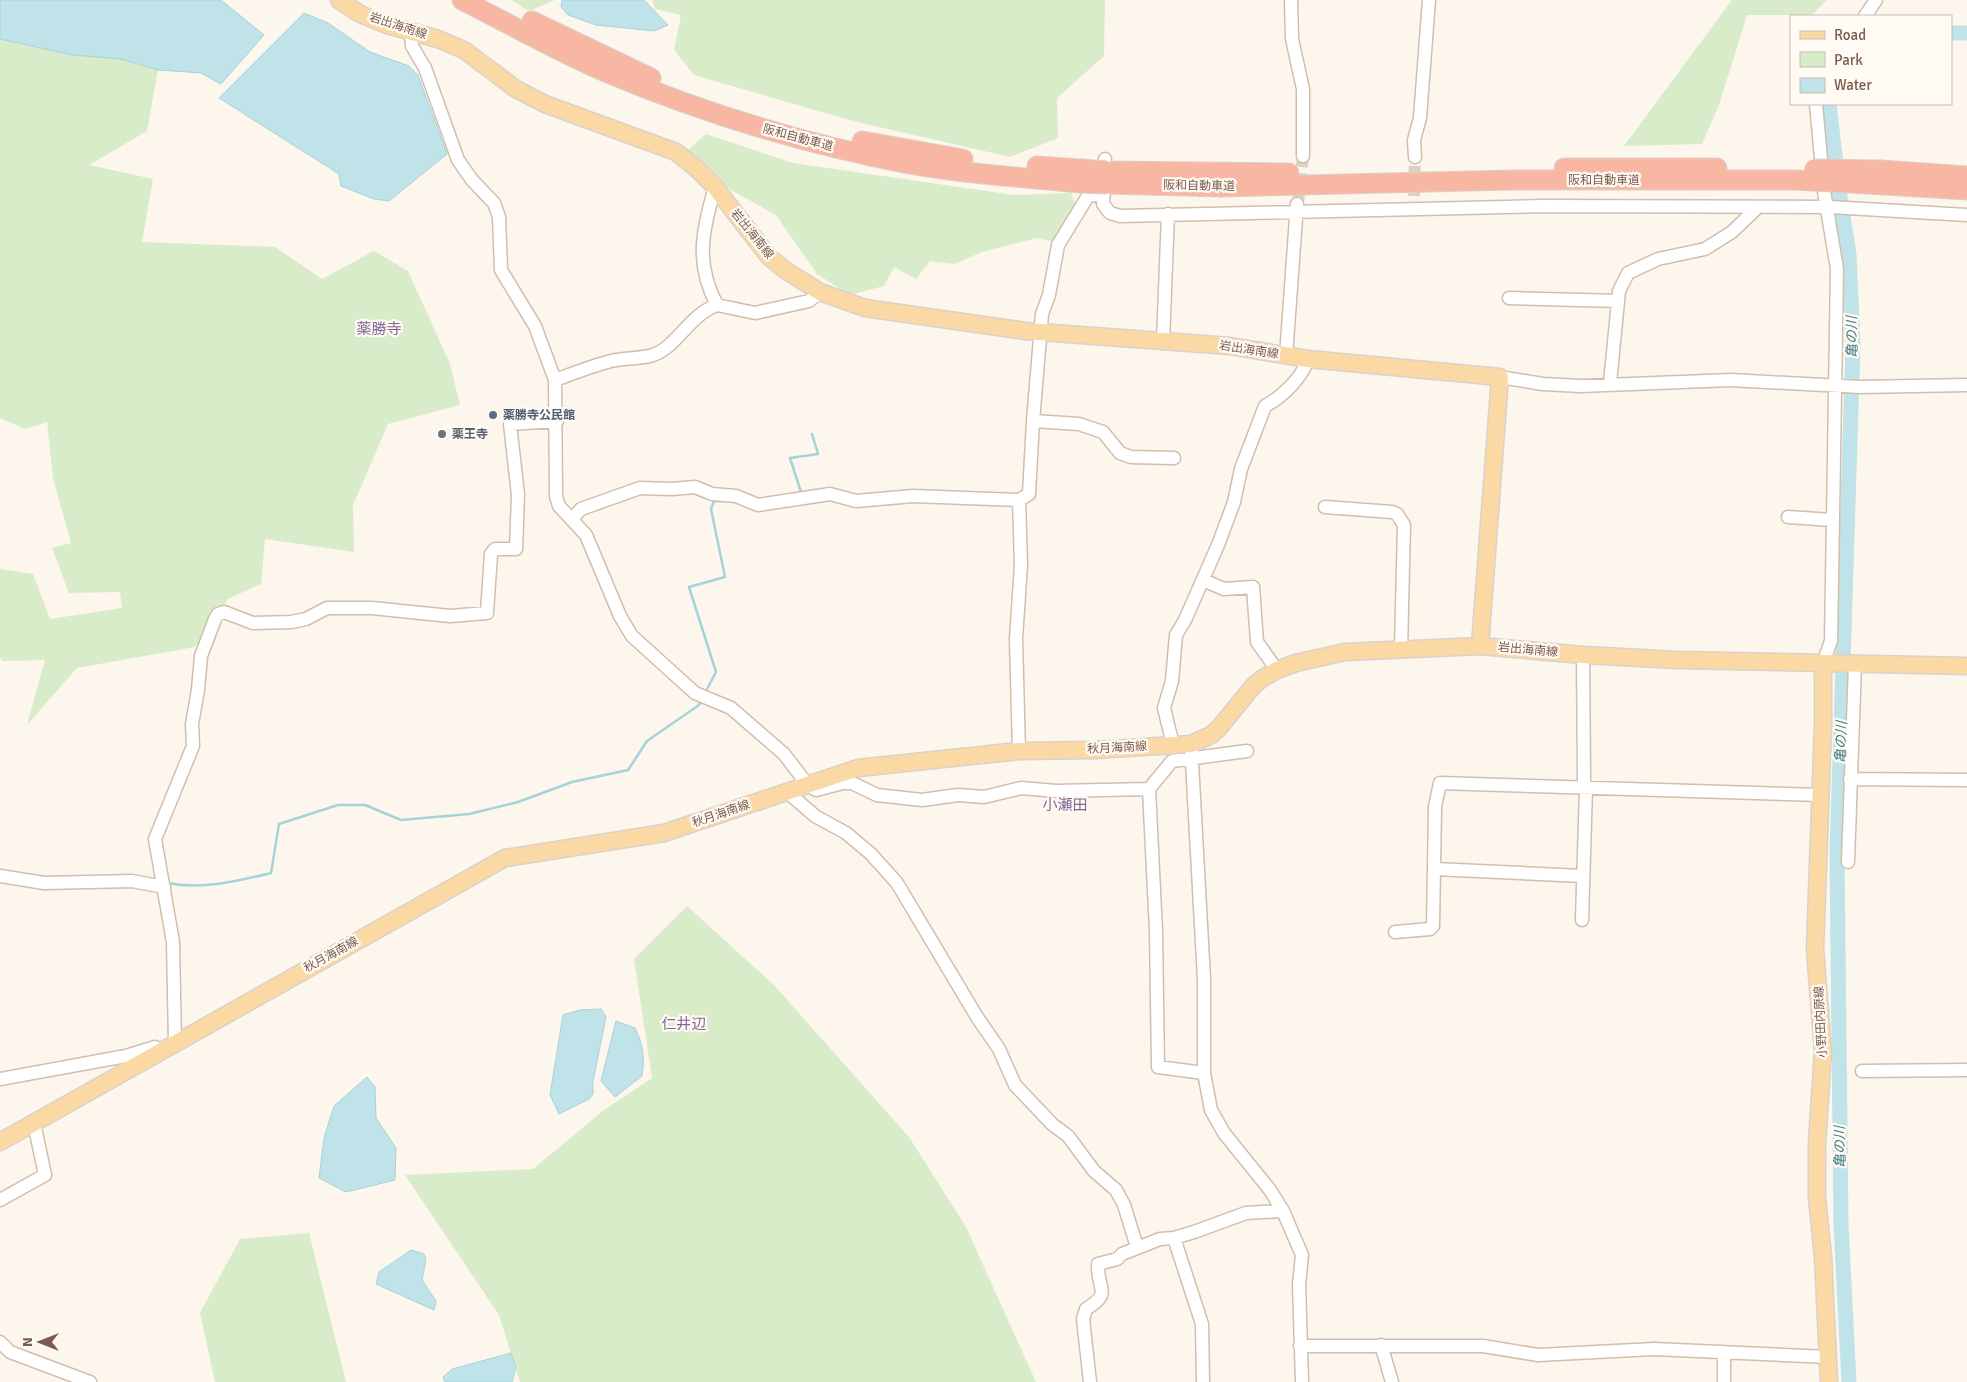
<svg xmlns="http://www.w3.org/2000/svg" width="1967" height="1382" viewBox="0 0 1967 1382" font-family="Signika,'Noto Sans JP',sans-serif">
	<rect width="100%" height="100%" fill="#fdf6ec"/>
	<path fill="#d8ecc9" d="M511 0H555L529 11Z
		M652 0H1105L1104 56 1057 98 1058 138 1010 157 853 121 694 75 674 50 681 15 655 9Z
		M1732 0H1827L1812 15H1747L1719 105 1702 144 1624 146Z
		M0 39 73 55 121 59 158 70 147 131 89 165 153 179 142 242 275 247 322 279 374 251 408 271 450 364 460 405 388 424 353 505 354 552 265 539 261 584 228 599 195 647 77 668 27 725 45 660 3 661 0 657V569L33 574 50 619 122 608 120 592 69 593 52 548 71 543 53 478 47 422 26 429 0 418Z
		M706 134 793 163 1014 195 1071 193 1079 213 1060 243 1037 238 982 252 955 264 930 261 916 279 894 267 884 286 850 295 817 274 776 215 729 189 686 152Z
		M687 906 774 985 909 1137 966 1227 1036 1382H520L499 1315 405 1175 533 1169 604 1110 652 1078 634 959Z
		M309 1233 346 1382H215L200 1313 240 1239Z"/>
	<path fill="#bfe3e8" stroke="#a5d3da" d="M0 0H221L264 35 221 84 201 73 158 70 121 59 73 55 0 39Z
		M562 0H644L668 25 654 31 596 25 568 15 561 7Z
		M304 13 328 23 370 52 409 66 418 75 447 154 389 201 374 199 341 186 339 174 219 98Z
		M601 1009 606 1017 593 1081V1094L589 1099 559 1114 550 1095 563 1015 580 1010Z
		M616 1021 635 1028C643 1045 645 1057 642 1076L615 1097 601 1081Z
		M367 1077 375 1087 376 1118 396 1148 395 1180 346 1192 319 1178 324 1138 334 1106Z
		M411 1250 424 1254 426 1260 422 1280 436 1301 434 1310 376 1284 379 1272Z
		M511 1353 516 1368 512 1382H445L443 1377 452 1369Z"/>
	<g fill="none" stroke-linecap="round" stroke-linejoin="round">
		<path stroke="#a5d3da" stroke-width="2.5" d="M802 495 790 458 818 454 812 434
			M705 693 716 672 689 587 725 577 711 509 714 501H721
			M168 883C202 890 238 881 271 873L279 824 338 805H365L401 820 469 814 518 802 572 782 628 770 647 741 699 705 701 700"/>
		<path stroke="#bfe3e8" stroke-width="15" d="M1951 33H1967
			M1829 104 1840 198 1849 254 1853 345 1837 854 1841 1224 1849 1382"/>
		<path stroke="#dcd0c4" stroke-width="12" stroke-dasharray="12 6" stroke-linecap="butt" d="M1414 196 1415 157
			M1298 203 1303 156"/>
		<defs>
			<path id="minor" d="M1291 0 1292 39 1303 89V156
				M1865 16 1876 0
				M411 32 412 46 425 68 458 160 472 180 494 203 499 217 501 270 535 326 555 380 556 496 559 506 586 535 620 616 632 636 695 693 731 708 784 754 807 784 816 790 843 783H852L877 795 922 800 958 795 984 797 1021 788 1056 791 1149 789
				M1816 104 1824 191 1837 269 1831 641 1823 663
				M1415 157 1414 140 1420 118 1429 0
				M1105 159 1103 204 1110 213 1120 216 1543 206 1830 207 1967 215
				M715 187C702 231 695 264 717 305L755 313 809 301 820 292
				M1509 298 1618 301
				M1163 341 1168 214
				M1286 356 1297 204
				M1500 377 1543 384 1581 386 1731 380 1860 387 1967 385
				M555 380C574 373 592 366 611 361 625 358 640 359 653 355 677 347 689 315 717 305
				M1610 383 1619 291 1628 273 1658 259 1705 249 1732 232 1758 207
				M1033 421 1042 314 1049 295 1058 245 1088 196 1104 194
				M1325 507 1392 512 1397 514 1404 525 1401 649
				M1788 517 1832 520
				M572 519 581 509 640 488 672 489 695 487 712 494 736 496 758 505 830 494 856 501 913 496 1019 500 1029 494 1033 421 1079 424 1103 432 1120 453 1131 457 1174 458
				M1203 580 1224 589 1253 587 1257 642 1277 670
				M1191 744 1204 979V1073L1211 1110 1224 1133 1270 1190 1283 1211 1302 1255 1299 1284 1302 1382
				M1173 745 1164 708 1172 681 1176 635 1185 620 1218 545 1234 502 1241 469 1265 406C1282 397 1302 378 1308 359
				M1019 751 1016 639 1021 565 1019 500
				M1850 779 1967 780
				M789 790 792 796 815 816 846 833 871 854 897 883 977 1017 999 1049 1015 1085 1052 1124 1068 1136 1094 1171 1116 1190 1124 1205 1137 1247
				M1848 862 1855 664
				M1435 869 1582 876
				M0 876 44 883 132 881 164 887
				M1582 920 1586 788 1584 780 1583 655
				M1395 932 1430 929 1433 926 1435 807 1440 783 1821 795
				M175 1043 173 942 155 839 193 746 192 724 198 690 201 656 215 619 218 614 224 612 253 623 291 622 306 619 327 608H372L450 616 487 613 491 554 495 549H516L518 495 510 424 557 421
				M1862 1071 1967 1070
				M1204 1073 1158 1067 1156 931 1149 789 1172 761 1247 751
				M0 1079 126 1056 155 1047 161 1051
				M0 1200 45 1175 34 1123
				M1174 1238 1202 1324 1203 1382
				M0 1342 10 1352 90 1382
				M1381 1345 1392 1382
				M1300 1346H1483L1538 1355 1654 1349 1828 1357
				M1090 1382 1083 1319 1086 1309C1113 1292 1097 1291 1098 1264L1117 1259 1122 1254 1160 1239 1174 1238 1194 1232 1246 1213 1283 1211
				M1724 1382V1352"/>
			<path id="major" d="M339 0 360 14 387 25 438 39 464 50 516 89 545 104 676 152 697 169 715 187 769 257 785 270 820 292 865 308 1026 331 1230 346 1308 359 1500 377 1480 646
				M1823 663V725L1815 949 1823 1051 1817 1143V1198L1823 1256 1829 1382
				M0 1142 505 858 664 833 858 768 1019 751 1096 750 1191 744 1211 735 1219 728 1254 685 1263 678 1277 670 1296 663 1345 652 1480 646 1583 655 1678 660 1967 666"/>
			<path id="highway" d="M462 0C510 24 558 52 608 73 703 113 802 143 904 163 962 174 1022 177 1080 183
				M532 21 651 78
				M862 141 963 159
				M1037 166 1081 169
				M1564 168H1717
				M1881 170 1967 176
				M1106 171 1289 173
				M1106 184 1221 187 1513 180H1795
				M1885 185 1967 190"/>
		</defs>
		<use href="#minor" stroke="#d1beb0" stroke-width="15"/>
		<use href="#major" stroke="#dad1cd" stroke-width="19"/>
		<use href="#highway" stroke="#dad1cd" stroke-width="21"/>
		<use href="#minor" stroke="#fff" stroke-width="12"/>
		<use href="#major" stroke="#fbd9a5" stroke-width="16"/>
		<use href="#highway" stroke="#f7b7a3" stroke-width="19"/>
		<defs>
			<path id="highway-bridge" d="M1081 169 1106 171
				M1814 169 1881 170
				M1795 180 1885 185
				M1080 183 1106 184"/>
		</defs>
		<use href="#highway-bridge" stroke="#dad1cd" stroke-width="21" stroke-linecap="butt"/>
		<use href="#highway-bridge" stroke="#f7b7a3" stroke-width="19"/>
	</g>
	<circle fill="#5c6f8a" stroke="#fffaf3" stroke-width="2" cx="493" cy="415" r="5"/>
	<circle fill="#6b7280" stroke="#fffaf3" stroke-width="2" cx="442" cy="434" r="5"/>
	<g text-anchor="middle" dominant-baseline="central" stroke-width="4.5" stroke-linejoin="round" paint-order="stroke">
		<g font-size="12" fill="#7a5c4d" stroke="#fffaf3">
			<text transform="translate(398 26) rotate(18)">岩出海南線</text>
			<text transform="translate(798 138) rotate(15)">阪和自動車道</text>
			<text x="1604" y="180">阪和自動車道</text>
			<text transform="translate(1199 186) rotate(1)">阪和自動車道</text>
			<text transform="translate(752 234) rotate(51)">岩出海南線</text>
			<text transform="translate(1249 350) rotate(9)">岩出海南線</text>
			<text transform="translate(1528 650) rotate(5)">岩出海南線</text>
			<text transform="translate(1117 748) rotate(-3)">秋月海南線</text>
			<text transform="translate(721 814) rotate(-19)">秋月海南線</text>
			<text transform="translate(331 955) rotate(-29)">秋月海南線</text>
			<text transform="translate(1821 1022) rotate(-93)">小野田内原線</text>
		</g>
		<g font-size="12" font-weight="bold" fill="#4e5e75" stroke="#fffaf3" text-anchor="start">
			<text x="503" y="415">薬勝寺公民館</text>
		</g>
		<g font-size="12" font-weight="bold" fill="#5b616d" stroke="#fffaf3" text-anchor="start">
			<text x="452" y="434">薬王寺</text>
		</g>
		<g font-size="14" font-style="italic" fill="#437c86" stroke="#fffaf3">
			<text transform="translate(1852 337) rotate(-91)">亀の川</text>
			<text transform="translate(1841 742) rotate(-88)">亀の川</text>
			<text transform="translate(1840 1147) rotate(-91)">亀の川</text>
		</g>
		<g font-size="15" fill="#846695" stroke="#fffaf3">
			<text x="379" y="329">薬勝寺</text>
			<text x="1065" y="805">小瀬田</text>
			<text x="684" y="1024">仁井辺</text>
		</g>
	</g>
	<rect x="1790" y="15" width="162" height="90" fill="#fffaf3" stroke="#cabbb1"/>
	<rect x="1800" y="31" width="25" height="8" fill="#fbd9a5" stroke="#cabbb1"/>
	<text x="1834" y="40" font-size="15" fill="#7a5c4d">Road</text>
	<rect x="1800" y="52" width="25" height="15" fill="#d8ecc9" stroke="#cabbb1"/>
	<text x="1834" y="65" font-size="15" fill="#7a5c4d">Park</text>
	<rect x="1800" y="78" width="25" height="15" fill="#bfe3e8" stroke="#cabbb1"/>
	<text x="1834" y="90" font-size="15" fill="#7a5c4d">Water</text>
	<g transform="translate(40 1342) rotate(270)" stroke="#fffaf3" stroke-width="4" paint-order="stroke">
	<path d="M0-4L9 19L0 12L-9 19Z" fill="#7a5c4d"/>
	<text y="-8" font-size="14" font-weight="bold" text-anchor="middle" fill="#7a5c4d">N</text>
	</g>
</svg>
